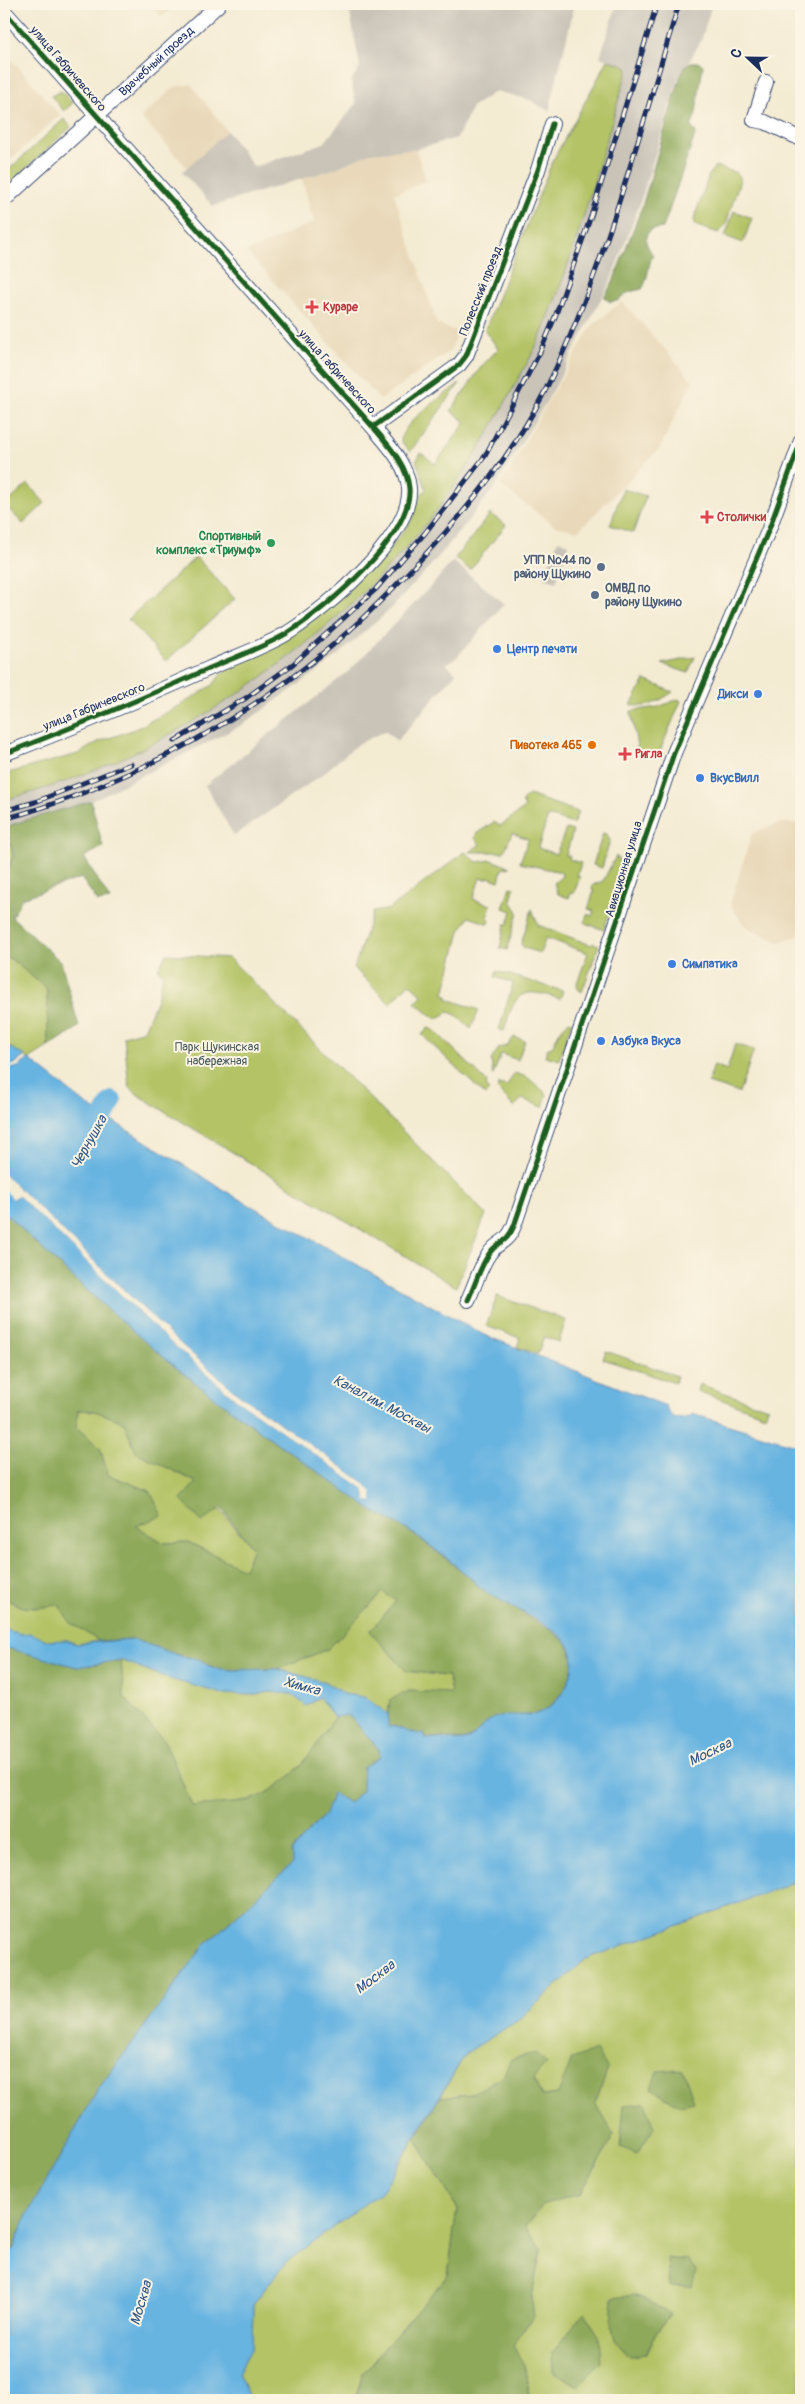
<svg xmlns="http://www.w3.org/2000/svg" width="805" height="2404" viewBox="0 0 805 2404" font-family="Pangolin,sans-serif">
	<rect width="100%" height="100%" fill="#fcf5e5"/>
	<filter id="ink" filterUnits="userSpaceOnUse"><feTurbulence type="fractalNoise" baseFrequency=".02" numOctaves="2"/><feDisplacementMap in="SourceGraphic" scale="10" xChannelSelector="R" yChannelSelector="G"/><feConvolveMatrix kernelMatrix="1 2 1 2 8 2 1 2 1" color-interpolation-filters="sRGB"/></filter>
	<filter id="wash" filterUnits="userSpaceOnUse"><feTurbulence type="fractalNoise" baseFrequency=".0096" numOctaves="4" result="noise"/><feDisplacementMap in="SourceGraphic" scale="20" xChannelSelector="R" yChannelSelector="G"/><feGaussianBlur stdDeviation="1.12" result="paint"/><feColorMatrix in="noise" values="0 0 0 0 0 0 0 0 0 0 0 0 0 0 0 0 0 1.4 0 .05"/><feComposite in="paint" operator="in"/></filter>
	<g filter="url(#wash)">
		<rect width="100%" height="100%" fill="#f4ebd3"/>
		<path fill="#e9d9ba" d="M150 4H177L162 17Z
			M4 51 60 115 4 165Z
			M191 84 227 131 187 168 141 117 175 87Z
			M416 149 426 181 394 194 437 324 458 332 450 351 380 400 247 252 314 222 302 179 334 169 370 153Z
			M622 301 693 381 660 448 578 531 555 526 500 485 591 327Z
			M780 823H801V935L779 942 745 926 730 904 752 833Z"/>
		<path fill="#c9c3b8" d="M314 4H575L549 111 530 100 496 91 472 107 457 138 416 149 370 153 334 169 213 206 182 172 227 131 254 167 324 143 356 104 351 81 360 67 350 13Z
			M617 4H712L701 41 678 80 639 206 610 282 555 387 498 483 441 554 392 608 325 666 240 726 91 801 4 827V800L72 780 126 756 178 730 222 703 277 666 360 596 418 534 469 443 624 65 600 57Z
			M558 540 569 544 556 582 544 578Z
			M453 561 504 604 456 658 446 664 456 673 397 741 385 731 358 744 320 776 234 836 205 785 349 671 433 584Z"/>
		<path fill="#b3c365" stroke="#677962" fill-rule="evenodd" d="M608 60 624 65 628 69C599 161 576 256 537 344 529 361 519 377 510 394 484 443 454 491 418 534 328 640 202 731 72 779 50 788 26 794 4 800V774L78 754 98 742 135 729 179 706 213 685 221 674 253 654 390 548 408 525 413 517 416 500 426 489 416 461 421 453 435 464 466 422 451 411 481 367 498 349 485 330 553 160Z
			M61 91 73 103 64 111 51 96Z
			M64 119 71 127 4 189V174Z
			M715 166 737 173 740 180 726 224 719 233 697 226 695 225 694 219 709 175Z
			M734 211 752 218 743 243 725 236Z
			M460 383 410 452 401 441C401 422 444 396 460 383Z
			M28 484 45 503 23 524 5 505Z
			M623 489 646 496 633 533 610 525Z
			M490 514 506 525 470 570 455 558Z
			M196 557 235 599 166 661 128 619Z
			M695 657 688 673 662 664Z
			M645 680 673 692C659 701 648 709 631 705Z
			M679 699 681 701 659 753 651 756 638 752 631 711 658 707Z
			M529 795 578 812 573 824 548 816 538 848 556 854 566 829 573 831 566 855 570 856 569 859 581 863 577 876 580 877 574 893 571 892 569 898 558 894 554 883 562 876 561 872 520 863 528 839 512 833 504 852H470L480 844 475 838 476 834 494 822 500 826 525 808 522 801Z
			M603 833 606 834 610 840 602 868 593 865Z
			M4 845H11L13 856 8 869 4 866Z
			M465 852 477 862 491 860 510 867 502 869 499 881 488 877 487 879 480 878 473 899 491 905 487 918 490 919 489 924 469 917 460 931 444 994 448 996V999L479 1010 471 1029 456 1015 449 1012 436 1019 415 1003 422 995 409 983 390 1004 354 968 373 912 389 909Z
			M616 856 624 866 604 930 585 923 587 914 592 916 594 911 588 909 594 891 592 890 593 885 603 881Z
			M510 887 514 888 511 901 518 912 507 950 500 948 505 924H508L512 911 503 908Z
			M532 909 538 925 591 945 593 943 599 945 582 992 578 989 577 983 588 953 546 938 540 953 524 948 521 944Z
			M167 954 229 958 486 1214 456 1287 141 1097 129 1087 124 1036 144 1030 157 999 163 975 158 968Z
			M4 956 11 959 47 989 48 1047 29 1059 4 1044Z
			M497 971 563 991 560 999C519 986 516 992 504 1031L499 1030 513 983 495 977Z
			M569 1021 572 1022 559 1060 545 1056 547 1049 552 1047 559 1032Z
			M428 1028 434 1030 487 1082 486 1087 489 1091 485 1095 422 1035Z
			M514 1037 525 1041 518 1060 501 1054 493 1075 491 1060 499 1048 507 1046Z
			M735 1044 754 1050 739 1093 708 1083 714 1065 727 1070Z
			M514 1073 527 1077 547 1094 543 1107 522 1099 514 1107 497 1089 499 1084 507 1086Z
			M497 1296 566 1320 559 1342 544 1337 538 1354 517 1347 520 1338 486 1326Z
			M606 1351 677 1376 675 1383 603 1359Z
			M699 1384 768 1408 765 1415 697 1391Z
			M78 1410 95 1411 124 1422 136 1452 196 1482 253 1548 244 1570 188 1542 164 1543 135 1526 150 1491 108 1475 100 1448 76 1427Z
			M383 1592 397 1601 370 1631 406 1671 448 1676 451 1694 409 1691 390 1700 388 1714 364 1697 344 1694 325 1682 277 1669 328 1649Z
			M4 1597C22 1611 38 1609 58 1604L71 1623 99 1641 76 1644 67 1640 49 1641 30 1634H21L4 1629Z
			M121 1660 170 1679 223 1694 256 1695 270 1692 291 1694 307 1706 319 1697 334 1717C314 1752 292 1784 254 1799 241 1804 208 1805 192 1806L165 1742 124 1697Z
			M801 1880V2400H530L524 2365 513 2346 533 2316 532 2296 541 2249 525 2227 543 2204 580 2194 614 2135 595 2103 608 2069 558 2094 542 2096 533 2079 504 2076 472 2094 440 2097 466 2053 517 2021 586 1959ZM670 2314 657 2332 647 2354 629 2356Z
			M415 2138 457 2208 448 2275 363 2373 355 2400H250L238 2373 252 2347 253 2304 285 2263 382 2191Z"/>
		<path fill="#8ea95a" stroke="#546c5c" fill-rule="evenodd" d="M690 62H697L703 65 696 113 691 127 696 132 663 228 650 230C642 239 647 246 653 255 647 267 649 278 642 289L629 292 617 301 610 302 604 297 612 284 642 207 679 81 685 67Z
			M91 801 103 847 84 857 110 900 98 902 81 878 22 898 12 917 61 962 79 1027 48 1047 47 989 11 959 4 956V866L9 868 13 856 11 845H4V834L10 825Z
			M4 1212C63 1269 123 1325 187 1376 247 1424 312 1466 374 1512L391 1519 420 1539 466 1574 478 1586 552 1631 567 1643 574 1660 573 1669 566 1687 550 1707 537 1714 494 1718 476 1735 461 1740 439 1737 426 1739 394 1726 387 1727 390 1700 409 1691 451 1693 448 1676 406 1671 370 1631 396 1601 383 1592 328 1649 277 1669 222 1670 132 1639 99 1641 71 1623 58 1604C38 1609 21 1611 4 1597ZM78 1410 95 1411 124 1422 136 1452 196 1482 181 1500 202 1522 221 1508 253 1548 244 1569 188 1542 164 1543 136 1526 162 1516 150 1491 108 1475 100 1448 76 1427Z
			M4 1647 77 1667 121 1660 124 1697 165 1742 192 1806C208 1804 241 1804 254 1799 292 1783 314 1752 334 1717L349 1715 379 1749 380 1757 363 1767 362 1791 349 1803 333 1794 325 1814 292 1851 293 1863 203 1947 99 2088 27 2215 13 2248 4 2253Z
			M596 2050 608 2069 595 2103 614 2135 580 2194 544 2204 525 2227 541 2249 532 2296 533 2316 513 2346 524 2365 530 2400H355L363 2373 448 2275 457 2208 415 2138 440 2097 472 2094 503 2076 511 2059 535 2053 547 2063 533 2079 542 2096 558 2094 572 2059Z
			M683 2069 694 2102 679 2105 651 2088 657 2071Z
			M645 2103 654 2128 637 2154 620 2147 624 2105Z
			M667 2258 688 2260 696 2271 692 2287 669 2286Z
			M634 2295 652 2302 670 2314 657 2332 646 2354 629 2356 615 2341 611 2322 613 2298Z
			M584 2312 599 2336 601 2362 578 2386 553 2371 552 2353Z"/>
		<path fill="#68b4e1" stroke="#4272a0" d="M4 1044 25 1056 16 1063 4 1067Z
			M29 1059 90 1107 237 1198 484 1335 666 1406C670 1420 682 1422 693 1414L801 1447V1880L586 1959 517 2021 466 2053 382 2191 285 2263 253 2304 252 2347 238 2373 250 2400H4V2271L27 2215 99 2088 203 1947 293 1863 292 1851 325 1814 333 1793 349 1803 362 1791 363 1767 380 1757 379 1749 349 1715 334 1717 319 1697 307 1706 291 1694 270 1692 256 1695 223 1694 170 1679 121 1660 77 1667 4 1647V1629L21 1634 30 1633 49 1641 67 1640 76 1644 132 1639 181 1656 199 1659 212 1668 233 1670 277 1669 325 1682 344 1694 364 1697 388 1714V1727C401 1724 408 1737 424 1733L426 1739C439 1736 451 1742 464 1740 478 1737 482 1723 494 1718 508 1712 525 1718 539 1713 561 1706 583 1665 568 1644 554 1625 506 1605 485 1591 477 1586 473 1579 465 1573 438 1551 407 1526 374 1512 312 1466 247 1424 187 1376 123 1325 63 1269 4 1212V1190L13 1199 18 1195 167 1339 236 1399 364 1489 367 1500 372 1502 363 1482 238 1394 170 1335 4 1174V1071L18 1067Z"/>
		<path fill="#f4ebd3" d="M4 1174 170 1335 238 1394 363 1482 372 1493V1502L367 1501 364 1489 236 1399 167 1339 18 1195 13 1199 4 1190V1187L13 1196 19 1193 4 1177Z"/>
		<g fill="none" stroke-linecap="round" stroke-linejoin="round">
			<path stroke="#68b4e1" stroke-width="20" d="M91 1139 112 1101"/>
		</g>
	</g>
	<g filter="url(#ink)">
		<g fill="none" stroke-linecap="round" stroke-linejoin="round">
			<defs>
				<g id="street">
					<path d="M4 11 373 427C387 444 407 464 409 488 413 535 327 608 289 632 267 646 235 657 210 668 142 699 74 727 4 754"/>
					<path d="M766 82 754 120 765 122 801 139"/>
					<path id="s1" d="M4 200 219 4"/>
					<path d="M373 427 459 365 466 356 538 170 552 124"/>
					<path d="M468 1300C475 1285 480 1267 489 1254 497 1241 506 1245 514 1226L674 753 769 529 801 441"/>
				</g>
			</defs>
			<use href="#street" stroke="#3c4b70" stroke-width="16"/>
			<use href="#street" stroke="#fff" stroke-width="14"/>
			<defs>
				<path id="rail" d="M175 741 246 698 293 664 375 590 425 533 485 456 541 350 555 317 591 216 657 4
					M4 811 35 802 131 764
					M4 819C114 789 228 730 317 658 355 628 389 593 422 558 470 507 513 453 545 391 605 270 639 133 679 4"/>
			</defs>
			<use href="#rail" stroke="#1b2f5e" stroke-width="5"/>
			<use href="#rail" stroke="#fcf5e5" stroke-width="3" stroke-dasharray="9" stroke-linecap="butt"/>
			<defs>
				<path id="cycleway" d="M4 11 373 427C387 444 407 464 409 488 413 535 327 608 289 632 267 646 235 657 210 668 142 699 74 727 4 754
					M373 427 459 365 466 356 538 170 552 124
					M468 1300C475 1285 480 1267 489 1254 497 1241 506 1245 514 1226L674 753 769 529 801 441"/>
			</defs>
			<use href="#cycleway" stroke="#fcf5e5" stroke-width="8"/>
			<use href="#cycleway" stroke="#1b5e20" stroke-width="5"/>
		</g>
	</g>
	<g fill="#e0444e" stroke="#fcf5e5" stroke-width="2">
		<path d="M309.5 299.5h5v5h5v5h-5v5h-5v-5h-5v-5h5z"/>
		<path d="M704.5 509.5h5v5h5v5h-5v5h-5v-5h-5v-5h5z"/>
		<path d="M622.5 746.5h5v5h5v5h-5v5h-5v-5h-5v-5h5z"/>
	</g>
	<circle fill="#2e9e5b" stroke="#fcf5e5" stroke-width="2" cx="271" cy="543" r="5"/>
	<g fill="#5c6f8a" stroke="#fcf5e5" stroke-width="2">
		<circle cx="601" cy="567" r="5"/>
		<circle cx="595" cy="595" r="5"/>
	</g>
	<g fill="#3f7fe0" stroke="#fcf5e5" stroke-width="2">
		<circle cx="497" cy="649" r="5"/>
		<circle cx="758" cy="694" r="5"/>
		<circle cx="700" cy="778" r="5"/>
		<circle cx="672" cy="964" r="5"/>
		<circle cx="601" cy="1041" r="5"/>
	</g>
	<circle fill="#e8710a" stroke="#fcf5e5" stroke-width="2" cx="592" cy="745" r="5"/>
	<g text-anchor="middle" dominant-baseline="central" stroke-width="4" stroke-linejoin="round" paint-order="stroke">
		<g font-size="12" fill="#1b2f5e" stroke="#fcf5e5">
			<text stroke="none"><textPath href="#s1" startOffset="206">Врачебный проезд</textPath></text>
			<text transform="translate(68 69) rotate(49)">улица Габричевского</text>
			<text transform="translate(481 291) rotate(-68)">Полесский проезд</text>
			<text transform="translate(337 372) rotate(48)">улица Габричевского</text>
			<text transform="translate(94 707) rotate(-22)">улица Габричевского</text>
			<text transform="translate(624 869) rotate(-73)">Авиационная улица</text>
		</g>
		<g font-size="12" font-weight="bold" fill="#be3a42" stroke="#fcf5e5" text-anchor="start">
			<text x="323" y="307">Кураре</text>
			<text x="717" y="517">Столички</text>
			<text x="635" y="754">Ригла</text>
		</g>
		<g font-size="12" font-weight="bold" fill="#27864d" stroke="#fcf5e5" text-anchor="end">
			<text x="261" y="536">Спортивный<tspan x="261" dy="14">комплекс «Триумф»</tspan></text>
		</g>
		<g font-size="12" font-weight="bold" fill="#4e5e75" stroke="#fcf5e5" text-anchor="end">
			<text x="591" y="560">УПП №44 по<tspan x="591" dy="14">району Щукино</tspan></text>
			<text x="605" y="588" text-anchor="start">ОМВД по<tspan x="605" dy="14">району Щукино</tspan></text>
		</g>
		<g font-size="12" font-weight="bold" fill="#366cbe" stroke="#fcf5e5" text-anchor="start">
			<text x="507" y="649">Центр печати</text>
			<text x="748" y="694" text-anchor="end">Дикси</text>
			<text x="710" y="778">ВкусВилл</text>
			<text x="682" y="964">Симпатика</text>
			<text x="611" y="1041">Азбука Вкуса</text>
		</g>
		<g font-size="12" font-weight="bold" fill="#c56008" stroke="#fcf5e5" text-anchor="end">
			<text x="582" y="745">Пивотека 465</text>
		</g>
		<g font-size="12" fill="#495b60" stroke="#fcf5e5">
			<text x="217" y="1047">Парк Щукинская<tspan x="217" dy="14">набережная</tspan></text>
		</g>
		<g font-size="14" font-style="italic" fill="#325785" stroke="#fcf5e5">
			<text transform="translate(89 1142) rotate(-61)">Чернушка</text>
			<text transform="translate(382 1404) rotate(28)">Канал им. Москвы</text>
			<text transform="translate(302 1686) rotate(16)">Химка</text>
			<text transform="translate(710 1752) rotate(-26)">Москва</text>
			<text transform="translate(375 1977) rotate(-37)">Москва</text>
			<text transform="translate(141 2303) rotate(-74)">Москва</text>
		</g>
	</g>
	<rect width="805" height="2404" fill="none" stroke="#fcf5e5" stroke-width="20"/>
	<g transform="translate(748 58) rotate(292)" stroke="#fcf5e5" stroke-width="4" paint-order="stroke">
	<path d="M0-4L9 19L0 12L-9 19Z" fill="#1b2f5e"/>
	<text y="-8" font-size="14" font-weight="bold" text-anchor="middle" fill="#1b2f5e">С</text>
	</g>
</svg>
